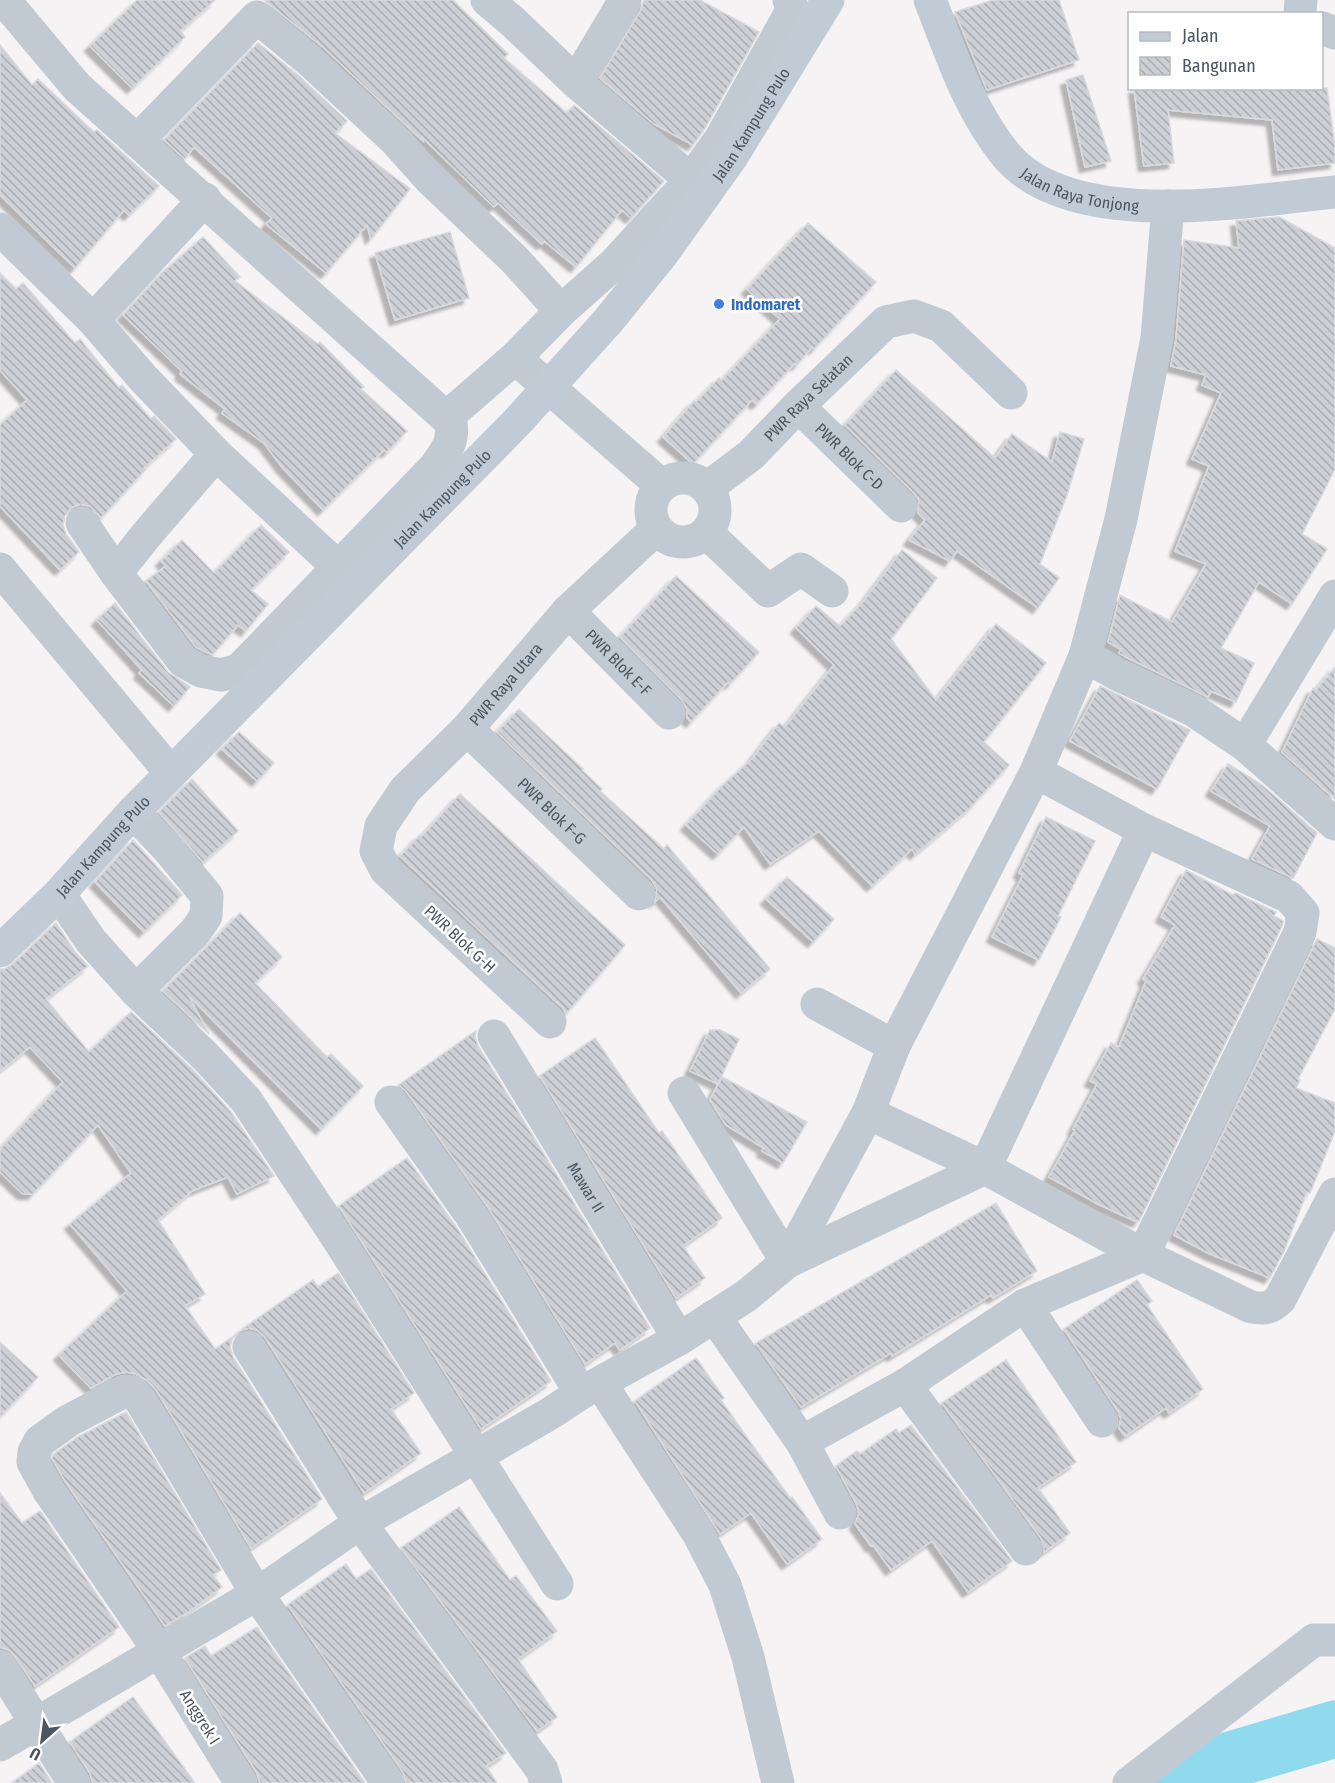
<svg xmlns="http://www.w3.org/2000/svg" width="1335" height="1783" viewBox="0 0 1335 1783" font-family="'Fira Sans Condensed',sans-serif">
	<defs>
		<pattern id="building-back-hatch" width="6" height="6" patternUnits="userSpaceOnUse" patternTransform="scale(1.5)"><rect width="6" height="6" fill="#cdcfd5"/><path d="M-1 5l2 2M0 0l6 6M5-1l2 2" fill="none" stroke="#a8abb0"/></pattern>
		<filter id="shadow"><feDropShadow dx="-5.5" dy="5.5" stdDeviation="1.5" flood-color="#0004"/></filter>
	</defs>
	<rect width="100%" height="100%" fill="#f5f3f3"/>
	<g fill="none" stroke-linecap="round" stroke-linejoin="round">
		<path stroke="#90daee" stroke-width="57" d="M1166 1783 1173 1777 1335 1729"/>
	</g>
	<path fill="url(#building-back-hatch)" stroke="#d7d9de" stroke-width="1.5" filter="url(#shadow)" d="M137 0H215L180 31 185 37 132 88 90 46Z
		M264 0H453L508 54 504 58 567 113 574 105 664 181 631 218 622 210 576 267 544 241 542 244 498 203 494 207 422 137 423 141 323 47Z
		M644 0H700L759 32 705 128 693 145 654 124 600 78 641 10Z
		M993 0H1059L1079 60 987 90 955 12Z
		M258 43 298 75 347 121 335 133 410 189 371 239 367 225 326 273 266 224 272 218 194 147 185 159 164 140Z
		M0 45 32 85 38 79 94 132 97 130 159 186 129 215 124 210 75 268 0 195Z
		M1083 75 1111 161 1085 167 1066 80Z
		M1134 88H1327L1335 147V163L1278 170 1272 120 1168 110 1174 163 1144 166Z
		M1279 217 1335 248V469L1302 534 1327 549 1292 604 1259 582 1221 648 1254 663 1236 702 1211 691 1208 697 1126 657 1119 653 1121 649 1108 642 1120 595 1172 622 1206 564 1175 551 1209 466 1192 459 1221 393 1202 385 1206 375 1171 366 1176 340 1184 240 1239 248 1236 221Z
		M808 223 876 282 814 349 812 347 797 365 795 363 757 404 752 400 693 464 663 437 694 401 696 402 719 378 722 380 780 319 747 289Z
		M450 232 469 298 395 320 375 253Z
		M203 237 240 277 235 281 318 344 320 342 364 387 361 389 407 431 387 452 384 450 323 510 282 467 264 443 222 413 225 409 180 374 182 371 123 315 161 274Z
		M0 273 16 289 23 283 75 343 80 339 119 388 122 385 151 419 154 416 176 439 144 468 146 469 101 518 90 506 80 504 71 508 65 515 63 525 66 534 79 552 60 570 0 506V425L27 400 0 370Z
		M896 370 995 458 1012 434 1052 462 1060 432 1084 439 1067 495 1040 564 1059 578 1038 608 957 551 950 561 909 540 925 520 918 513 919 500 914 493 845 425Z
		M261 525 289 552 251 590 268 604 246 631 238 625 213 654 208 653 196 647 146 581 166 566 161 561 182 540 214 573Z
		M902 550 937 578 891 639 936 700 996 624 1046 663 984 742 1009 765 970 808 915 854 912 849 872 886 819 831 770 864 744 827 718 854 686 825 722 786 752 759 779 723 785 727 834 665 796 628 816 606 840 626 863 602Z
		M676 576 759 652 730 684 728 682 691 722 687 718V709L682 700 620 637Z
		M115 603 168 672 190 687 174 706 139 673 142 670 97 620Z
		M1335 667V799L1282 752 1313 688 1316 690Z
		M1100 686 1190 730 1157 789 1070 741Z
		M519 709 583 769 582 770 602 789 600 791 664 849 667 845 770 969 741 993 660 897 655 902 657 889 652 880 497 732Z
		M239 732 274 763 257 781 222 749Z
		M1228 764 1261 784 1317 833 1293 878 1252 859 1270 826 1211 791Z
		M192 779 238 831 203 862 159 812Z
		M460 794 625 945 566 1014 563 1008 400 856 420 835 422 836Z
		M1046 817 1095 841 1058 916 1061 917 1039 960 992 937 1023 875 1019 873Z
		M133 840 182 895 144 932 95 882Z
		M1186 870 1233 895 1235 893 1276 912 1274 916 1283 921 1282 926 1139 1221H1135L1098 1204 1049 1177 1075 1130 1073 1129 1097 1084 1090 1081 1111 1043 1119 1047 1146 981 1143 979 1175 925 1161 917Z
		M787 877 834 919 813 942 766 899Z
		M240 913 282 957 255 983 327 1057 331 1054 363 1086 321 1129 188 995 209 1034 163 991Z
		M56 923 75 952 88 966 46 999 89 1052 131 1012 192 1069 231 1112 274 1176 237 1194 228 1177 192 1191 158 1220 205 1294 185 1306 215 1349 237 1334 232 1339 230 1347 233 1357 322 1499 251 1548 157 1391 147 1380 136 1374 127 1372 116 1374 91 1388 59 1355 127 1291 70 1224 131 1173 98 1125 33 1194H23L0 1172V1149L63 1082 30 1047 0 1071V969H5L13 964Z
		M1317 939 1335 948V1009L1298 1079 1300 1080 1296 1088 1335 1103V1131L1310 1193 1307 1192 1284 1251 1270 1278 1210 1254 1174 1235Z
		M710 1030H720L739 1039 718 1084 690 1071Z
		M476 1031 475 1037 478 1046 650 1328 620 1350 615 1343 585 1364 488 1207 406 1091 399 1085Z
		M595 1038 659 1133 662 1131 722 1218 683 1246 705 1278 676 1298 540 1076Z
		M722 1077 807 1122 783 1163 762 1151 764 1148 726 1125 710 1100Z
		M407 1158 457 1228 551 1381 481 1429 339 1206Z
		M996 1203 1037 1271 993 1298 991 1295 892 1356 891 1353 801 1407 756 1343Z
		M338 1273 414 1393 391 1409 421 1453 364 1493 265 1337 257 1330 249 1328 241 1330 313 1280 318 1287Z
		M1137 1280 1152 1301 1147 1305 1203 1389 1169 1413 1166 1408 1125 1436 1119 1428 1121 1419 1118 1411 1064 1329Z
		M0 1342 38 1377 0 1417Z
		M696 1358 724 1398 721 1400 753 1446 790 1498 792 1497 822 1539 787 1564 751 1513 720 1534 635 1401Z
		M1006 1360 1076 1462 1038 1488 1070 1533 1044 1552V1546L1041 1538 942 1403Z
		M126 1412 221 1570 213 1575 222 1587 187 1613 165 1626 65 1481 52 1458 54 1454 78 1437Z
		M911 1425 1012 1561 968 1592 932 1541 891 1570 873 1545 871 1546 855 1524 859 1514 857 1505 836 1466 857 1451 860 1454 896 1429 899 1433Z
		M0 1493 22 1523 40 1511 119 1627 35 1686 15 1656 9 1650 0 1647Z
		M459 1507 510 1580 516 1576 557 1631 518 1659 557 1717 537 1731 401 1548Z
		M346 1564 356 1579 371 1569 506 1753 486 1766 497 1783H406L403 1772 288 1605Z
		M257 1627 365 1783H260L257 1773 185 1658 205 1646 211 1656Z
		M133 1697 195 1783H93L90 1773 70 1742Z
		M39 1763 52 1783H12Z"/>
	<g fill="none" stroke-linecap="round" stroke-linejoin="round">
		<g stroke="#c1cad2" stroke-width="33">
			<path d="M4 0 77 87 451 422C454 442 446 451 435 467L239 670 221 675 201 671 183 661 116 573 82 523"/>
			<path d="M487 0 512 21 576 82 691 180"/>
			<path d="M1300 14 1301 0"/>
			<path d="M1322 28 1335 33"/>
			<path d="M576 82 625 0"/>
			<path d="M137 141 257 17 310 61 396 141 430 179 515 260 561 311"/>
			<path d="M0 229 93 320 143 378 216 454 338 567"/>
			<path d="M93 320 205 199"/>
			<path d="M515 358 661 485"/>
			<path id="s1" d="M798 406 901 506"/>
			<path d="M447 417 515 358 561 311 615 263 691 180 721 138 790 14 791 5 789 0"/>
			<circle cx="683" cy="510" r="32"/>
			<path id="s2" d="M707 488 751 455 798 406 886 322 914 316 941 326 1011 393"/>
			<path d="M707 533 768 591 801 569 832 591"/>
			<path d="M0 569 171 773"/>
			<path d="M116 573 148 533 216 454"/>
			<path id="s3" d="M568 611 669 713"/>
			<path d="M1085 656 1117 674 1193 710 1245 745 1335 824"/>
			<path id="s4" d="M467 729 639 894"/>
			<path d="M1245 745 1335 596"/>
			<path d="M133 812 170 851 207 896 206 916 195 932 136 991"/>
			<path d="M59 894 91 941 136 991 205 1056 246 1100 335 1234 557 1584"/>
			<path d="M817 1004 894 1046"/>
			<path id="s5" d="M550 1022 386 870 376 851 381 826 405 790 467 729 568 611 656 529"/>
			<path id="s6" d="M494 1036 679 1339"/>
			<path d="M684 1093 787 1262 985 1168 1144 830"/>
			<path d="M391 1102 473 1218 581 1393"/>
			<path d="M868 1113 985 1168 1143 1255 1251 1307C1265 1309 1270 1309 1280 1299L1335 1194"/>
			<path d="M1025 1305 1102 1421"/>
			<path d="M714 1316 802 1442 905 1385 1025 1305 1143 1255 1300 932 1303 913 1289 897 1144 830 1036 772"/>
			<path d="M249 1347 360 1523 542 1770 546 1783"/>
			<path d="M601 1384 698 1533 725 1585 748 1657 778 1783"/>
			<path d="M905 1385 1026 1549"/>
			<path d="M802 1442 840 1513"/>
			<path d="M0 1666 74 1783"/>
			<path d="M0 1745 257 1594 360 1523 551 1413 581 1393 679 1339 746 1296 787 1262 868 1113 894 1046 1036 772 1085 656 1121 519 1157 338 1168 206"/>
			<path d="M241 1783 159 1651 49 1491 33 1462 34 1452 40 1441 68 1421 125 1391 133 1392 141 1401 257 1594 388 1783"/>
			<path d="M1129 1783 1314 1640H1335"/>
		</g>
		<g stroke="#c1cbd6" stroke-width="33">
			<path id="s7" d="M930 0C951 53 969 110 1006 155 1071 233 1246 201 1335 192"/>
			<path id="s8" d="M0 951 59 894 133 812 518 421 608 321 663 253 731 158 828 0"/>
		</g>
	</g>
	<circle fill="#3f7fe0" stroke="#fff" stroke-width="2" cx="719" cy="304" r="6"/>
	<g text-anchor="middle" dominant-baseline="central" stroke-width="5" stroke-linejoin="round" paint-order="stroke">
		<g font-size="16" fill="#4a5661" stroke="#fff">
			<text stroke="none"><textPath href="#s8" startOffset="1119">Jalan Kampung Pulo</textPath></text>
			<text stroke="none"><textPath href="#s7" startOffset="258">Jalan Raya Tonjong</textPath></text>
			<text stroke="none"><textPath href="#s2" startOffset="136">PWR Raya Selatan</textPath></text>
			<text stroke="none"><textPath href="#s1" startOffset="72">PWR Blok C-D</textPath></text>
			<text stroke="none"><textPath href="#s8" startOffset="633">Jalan Kampung Pulo</textPath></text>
			<text stroke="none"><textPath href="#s3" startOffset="72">PWR Blok E-F</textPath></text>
			<text stroke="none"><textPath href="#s5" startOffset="460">PWR Raya Utara</textPath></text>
			<text stroke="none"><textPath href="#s4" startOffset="118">PWR Blok F-G</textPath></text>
			<text stroke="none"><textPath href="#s8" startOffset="147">Jalan Kampung Pulo</textPath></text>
			<text transform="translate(460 939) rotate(43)">PWR Blok G-H</text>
			<text stroke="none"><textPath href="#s6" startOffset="177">Mawar II</textPath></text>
			<text transform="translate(200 1717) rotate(58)">Anggrek I</text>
		</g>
		<g font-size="16" font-weight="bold" fill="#366cbe" stroke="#fff" text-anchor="start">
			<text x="731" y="304">Indomaret</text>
		</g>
	</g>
	<rect x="1128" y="12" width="195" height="78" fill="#ffffff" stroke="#b7bbc0" stroke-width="1.5"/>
	<rect x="1140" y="32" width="30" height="9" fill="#c1cbd6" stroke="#b7bbc0" stroke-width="1.5"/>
	<text x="1182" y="42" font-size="18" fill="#4a5661">Jalan</text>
	<rect x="1140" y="57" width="30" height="18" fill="url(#building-back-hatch)" stroke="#b7bbc0" stroke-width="1.5"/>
	<text x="1182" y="72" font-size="18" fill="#4a5661">Bangunan</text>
	<g transform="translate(42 1741) rotate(208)" stroke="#ffffff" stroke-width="4.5" paint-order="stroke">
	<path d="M0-4.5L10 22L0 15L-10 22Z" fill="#4a5661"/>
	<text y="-9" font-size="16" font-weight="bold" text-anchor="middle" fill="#4a5661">U</text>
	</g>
</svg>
